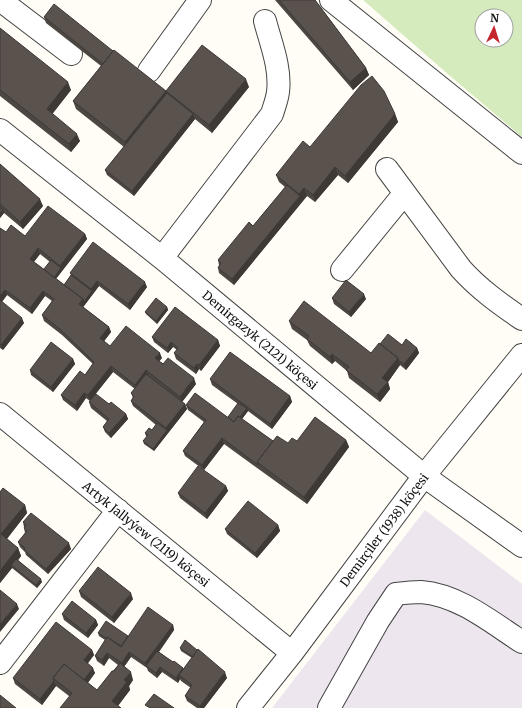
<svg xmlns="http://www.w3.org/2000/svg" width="522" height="708" viewBox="0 0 522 708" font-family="Merriweather,serif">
	<rect width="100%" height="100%" fill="#fffdf5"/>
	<path fill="#eee6ef" d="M425 510 522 584V708H272Z"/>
	<path fill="#d5ebbd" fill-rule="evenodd" d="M363 0H522V137L449 75ZM482 16H506V40H482Z"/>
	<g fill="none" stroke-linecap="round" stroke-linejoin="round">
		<defs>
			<path id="minor" d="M0 0 71 54
				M331 0 522 153
				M149 71 200 0
				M0 130 162 258 424 476 522 546
				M387 169 461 269C479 289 500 304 522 319
				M162 258 272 114C274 107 277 100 278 92 281 68 271 44 265 21
				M342 270 404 194
				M0 414 292 653
				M0 663 118 510
				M248 708 292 653 424 476 522 355
				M329 708 378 621 396 594C404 593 413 592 421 592 459 595 491 622 522 642"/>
		</defs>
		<use href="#minor" stroke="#444" stroke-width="24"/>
		<use href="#minor" stroke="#fff" stroke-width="22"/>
	</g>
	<path fill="#4d4742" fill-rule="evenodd" d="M275 0H315L366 68 369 75 353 90Z
		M44 17 113 51 166 91 167 93 166 91 249 87 212 133 195 119 134 196 107 175 105 170 124 147 76 109 73 101 101 66 46 23Z
		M0 28 71 90 52 114 80 141 71 152 0 96Z
		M395 114 398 122 348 183 338 175 315 202 307 196 234 285 219 273 218 268 219 265 218 260 253 226 285 187 279 182 276 175 310 147Z
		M0 164 43 206 23 229 4 213 0 218Z
		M0 228 6 232 25 236 85 234 87 239 56 279 64 285 71 275 70 273 147 287 130 310 99 286 83 307 109 327 111 332 104 341 110 346 162 358 159 361 196 384 182 402 185 404 187 409 154 451 144 444 143 441 147 436H146L145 433 152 430 156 425 133 406 131 401 133 398 131 393 135 389 113 372 90 401 86 398 77 411 63 400 61 395 85 375 93 364 62 335 44 321 42 315 52 301 45 296 32 314 7 295 2 302 24 323 3 350 0 348ZM40 254 50 262 44 269 34 262Z
		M332 298 366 299 351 317 334 304Z
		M167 307 168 310 157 324 146 314 145 312Z
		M289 321 371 353 380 344 417 348 419 353 406 370 400 365 388 382 390 389 380 402 349 378 347 371 335 361 332 364 310 346 307 340 292 329Z
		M152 337 218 340 220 346 201 371 199 369 196 374 176 359 174 353 177 350 173 347 168 353 154 342Z
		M73 359 75 364 53 392 31 375 30 370Z
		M210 379 290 396 292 402 272 429 248 411 242 419 273 441 288 443 297 441 346 440 349 447 307 504 224 444 204 470 185 456 183 451 204 422 188 410 186 405 228 417 238 404 212 385Z
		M89 402 109 404 126 414 128 419 111 438 105 432 103 427 107 421 91 408Z
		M226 486 228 491 207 519 180 498 178 493Z
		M0 492 25 505 27 513 7 539 18 548 21 556 18 560 42 582 37 588 12 568 0 583Z
		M23 522 71 549 48 574 26 555 25 552 20 547 18 542 25 533 24 528V527Z
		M278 525 280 531 257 558 227 534 225 529Z
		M79 591 133 599 114 623 81 597Z
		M62 614 96 620 98 625 88 638 64 620Z
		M173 625 174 630 159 652 173 662 183 668 184 669 192 658 181 651 180 648 227 678 204 708H197L187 701 185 696 191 688 181 681 180 679 178 683 162 672 157 678 148 671 147 668 131 657 124 667 133 680 129 686 130 690 118 706 69 696 56 686 42 705 15 684 13 678 92 650 94 655 87 663 95 673 88 683 97 690 118 665 109 658 104 666 97 661 95 656 105 640 99 636 98 633 128 636Z"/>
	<path fill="#3f3936" d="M366 68 369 75 353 90 350 82Z
		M246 79 249 87 212 133 209 125Z
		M68 82 71 90 50 117 47 109Z
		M166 91 169 98 128 150 125 142Z
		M193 114 195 119 134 196 132 191Z
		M395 114 398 122 348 183 345 176Z
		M77 134 80 141 71 152 69 144Z
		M335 167 338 175 315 202 313 195Z
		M304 188 307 196 234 285 232 279 300 196 299 194Z
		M40 199 43 206 23 229 20 222Z
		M3 210 4 213 0 218V214Z
		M85 234 87 239 54 281 53 279 61 268 60 266Z
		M38 248 40 254 32 264 30 259Z
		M97 281 99 286 81 310 79 304 83 299 92 291 91 289Z
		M145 282 147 287 130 310 128 304Z
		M5 290 7 295 0 304V296Z
		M43 291 45 296 32 314 30 308Z
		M364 294 366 299 351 317 349 312Z
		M167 307 168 310 157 324 156 321Z
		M22 318 24 323 3 350 1 345Z
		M109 327 111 332 102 344 100 338Z
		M218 340 220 346 201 371 199 365Z
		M171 342 173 347 168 353 167 348Z
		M417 348 419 353 406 370 404 364Z
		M160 353 162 358 157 364 155 358Z
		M332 354 335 361 332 364 330 357Z
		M398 358 400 365 388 382 390 389 380 402 377 394 382 378Z
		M73 359 75 364 53 392 51 387Z
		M197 364 199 369 196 374 194 368Z
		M111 366 113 372 90 401 88 395Z
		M146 370 148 376 137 390 135 385Z
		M194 378 196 384 182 402 180 397Z
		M84 393 86 398 77 411 75 405Z
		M290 396 292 402 272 429 270 424Z
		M185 404 187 409 154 451 153 449 167 430 166 428Z
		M247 408 248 411 236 427 235 424Z
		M126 414 128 419 111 438 109 433Z
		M222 438 224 444 204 470 202 465Z
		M346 440 349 447 307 504 304 497Z
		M226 486 228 491 207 519 205 513Z
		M25 505 27 513 4 542 1 534Z
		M278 525 280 531 257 558 255 553Z
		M69 543 71 549 48 574 46 569Z
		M18 548 21 556 13 567 11 565 12 568 0 583V571Z
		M41 579 42 582 37 588 36 585Z
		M131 593 133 599 114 623 112 617Z
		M17 604 19 609 0 632V624Z
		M96 620 98 625 88 638 86 633Z
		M173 625 174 630 148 667 146 666 147 668 145 663Z
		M92 650 94 655 86 666 84 660Z
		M129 652 131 657 123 668 122 663Z
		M107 653 109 658 104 666 102 660Z
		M160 667 162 672 157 678 156 673Z
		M93 668 95 673 85 686 83 681Z
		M183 668 185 673 179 675 180 679 178 683 176 678Z
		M131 672 133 680 129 686 130 690 116 708 112 701 124 680Z
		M225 672 227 678 204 708H200V706Z
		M54 681 56 686 42 705 40 699Z"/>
	<path fill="#5a524d" stroke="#3f3936" d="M279 0H315L366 68 350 82Z
		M54 4 113 51 103 64 44 17Z
		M0 28 68 82 47 109 77 134 69 144 0 90Z
		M202 45 246 79 209 125 166 91Z
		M114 50 166 91 125 142 73 101Z
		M372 76 384 91 395 114 345 176 335 167 313 195 304 188 299 194 276 175 303 141 310 147 361 85Z
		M167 93 193 114 132 191 105 170Z
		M0 164 40 199 20 222 0 204Z
		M287 185 300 196 232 279 218 268 221 263 218 260 249 222 253 226Z
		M48 206 85 234 60 266 38 248 30 259 83 299 79 304 109 327 100 338 110 346 126 326 160 353 155 358 163 364 168 358 194 378 180 397 146 370 135 385 111 366 88 395 84 393 75 405 61 395 80 371 85 375 94 362 60 329 42 315 54 299 43 291 30 308 5 290 0 296V228L6 232 11 225 25 236Z
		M0 207 3 210 0 214Z
		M93 242 145 282 128 304 97 281 91 289 70 273Z
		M51 260 61 268 54 278 44 269Z
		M71 275 92 291 84 302 83 299 64 285Z
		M346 280 364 294 349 312 332 298Z
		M156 298 167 307 156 321 145 312Z
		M0 300 22 318 1 345 0 344Z
		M304 301 371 353 379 343 398 358 382 378 388 382 377 394 346 370 349 367 332 354 330 357 307 339 309 336 289 321Z
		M175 307 218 340 199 365 197 364 194 368 174 353 178 348 171 342 167 348 152 337Z
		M388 334 402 345 406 339 417 348 404 364 398 360V358L380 344Z
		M51 342 73 359 51 387 30 370Z
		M230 352 290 396 270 424 210 379Z
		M146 374 185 404 166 428 131 401 134 396 131 393Z
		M195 393 234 422 238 416 273 441 257 462 258 465 222 438 202 465 183 451 206 420 186 405Z
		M96 394 109 404 111 402 126 414 109 433 103 427 109 419 89 402Z
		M238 403 247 408 240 417 238 416 234 422 228 417Z
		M315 417 346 440 304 497 257 462 277 436 288 443 292 438 297 441Z
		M157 423 167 430 153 449 143 441 148 435 145 433 149 428 152 430Z
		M198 466 226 486 205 513 178 493Z
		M3 488 25 505 1 534 18 548 0 571V492Z
		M248 501 278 525 255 553 225 529Z
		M31 513 69 543 46 569 24 550 25 548 18 542 27 531 24 528 26 525 23 522Z
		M16 559 41 579 36 585 11 565Z
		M98 567 131 593 112 617 79 591Z
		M0 590 17 604 0 624Z
		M72 601 96 620 86 633 62 614Z
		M148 607 173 625 145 663 129 652 122 663 107 653 102 660 95 656 107 637 121 647Z
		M106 621 128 636 121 646 107 637 106 638 98 633Z
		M56 622 92 650 84 660 93 668 84 680 64 664 53 678 54 681 40 699 13 678Z
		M185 640 197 650 193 657 180 648Z
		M198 649 225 672 200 706 185 696 192 685 179 675Z
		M157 651 173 662 174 661 183 668 176 678 160 667 156 673 146 666Z
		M120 663 131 672 124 680 127 682 112 701 121 708H60L72 693 53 678 64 664 97 690 112 671H114Z
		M154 694 174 708H150L145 705Z
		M0 695 16 708H0Z"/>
	<g text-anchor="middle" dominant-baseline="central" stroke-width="4" stroke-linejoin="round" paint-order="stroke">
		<g font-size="12" fill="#111" stroke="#fff">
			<text transform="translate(260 340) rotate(40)">Demirgazyk (2121) köçesi</text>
			<text transform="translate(384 530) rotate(-53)">Demirçiler (1938) köçesi</text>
			<text transform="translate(146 534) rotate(39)">Artyk Jallyýew (2119) köçesi</text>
		</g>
	</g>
	<g transform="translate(494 28) rotate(4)"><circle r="19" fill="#ffffff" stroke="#a0a0a0"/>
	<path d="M0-3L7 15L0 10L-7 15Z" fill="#c4262e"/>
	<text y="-6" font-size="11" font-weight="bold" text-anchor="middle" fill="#111111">N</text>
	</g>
</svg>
